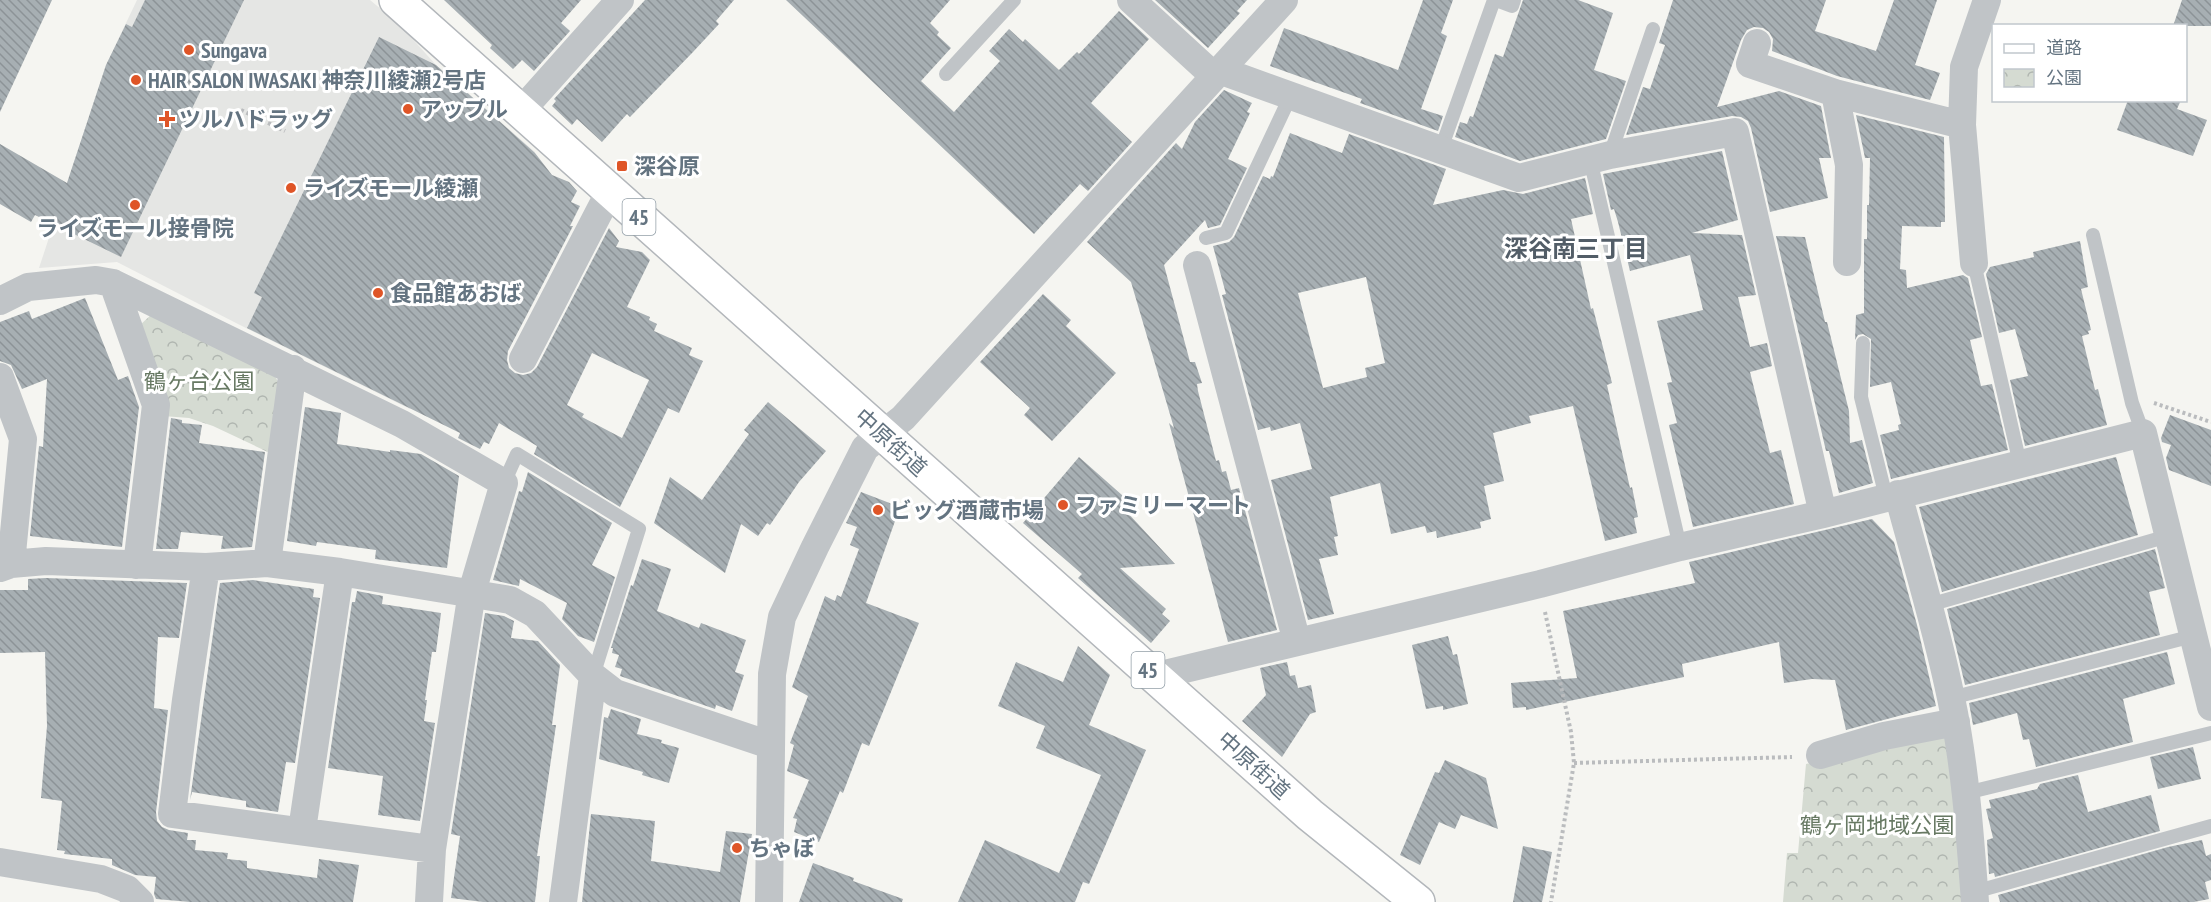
<svg xmlns="http://www.w3.org/2000/svg" width="2211" height="902" viewBox="0 0 2211 902" font-family="'PT Sans Narrow','Noto Sans JP',sans-serif">
	<defs>
		<pattern id="park-crowns" width="20" height="18" patternUnits="userSpaceOnUse" patternTransform="scale(1.5)"><rect width="20" height="18" fill="#d5dbd2"/><path d="M2 6a3 3 0 1 1 6 0M12 15a3 3 0 1 1 6 0" fill="none" stroke="#b0b6b0"/></pattern>
		<pattern id="building-back-hatch" width="6" height="6" patternUnits="userSpaceOnUse" patternTransform="scale(1.5)"><rect width="6" height="6" fill="#a7afb3"/><path d="M-1 5l2 2M0 0l6 6M5-1l2 2" fill="none" stroke="#8c9397"/></pattern>
	</defs>
	<rect width="100%" height="100%" fill="#f5f5f1"/>
	<path fill="#e5e6e4" d="M137 0H370L400 25 436 65 535 152 410 409 238 324 117 262 39 268 106 65Z"/>
	<path fill="url(#park-crowns)" d="M152 314 272 372 281 386 270 453 213 426 189 418 163 416 140 325Z
		M1938 732 1946 738 1965 902H1783L1787 853H1798L1806 764Z"/>
	<path fill="url(#building-back-hatch)" fill-rule="evenodd" d="M0 0H52L0 112Z
		M145 0H244L121 257 35 215 31 222 0 204V144L67 183 106 65 126 24 132 27Z
		M444 0H581L561 23 570 31 534 71 522 60 513 69 490 48 492 45Z
		M645 0H734L716 21 719 24 693 52 630 117 627 114 602 142 577 119 572 125 552 106 556 101 554 99Z
		M786 0H950L930 23 939 32 937 35 951 48 921 81 954 112 1000 61 989 51 1009 29 1023 42 1025 39 1059 70 1077 52 1079 54 1119 11 1149 39 1091 103 1132 142 1088 191 1080 184 1034 234Z
		M1155 0H1247L1237 11 1240 13 1208 48Z
		M1423 0H1453L1441 33 1447 36 1421 109 1443 116 1438 131 1360 103 1362 99 1270 66 1284 28 1398 70Z
		M1523 0H1578L1613 13 1594 70 1626 81 1606 139 1520 161 1455 137 1460 122 1467 124 1470 116 1473 117 1495 54 1503 57Z
		M1673 0H1826L1815 31 1876 51 1894 0H1937L1915 65 1940 73 1930 100 1837 76 1772 51 1773 39 1769 32 1763 28 1754 27 1747 30 1741 40 1717 107 1779 91 1821 106 1831 158H1819L1828 198 1770 212 1751 128 1748 121 1741 117 1732 116 1626 135 1643 87 1650 89 1665 45 1659 43Z
		M2182 0H2211V26H2173Z
		M379 37 436 65 535 153 552 175 569 182 577 191 571 202 580 206 570 226H573L508 351 507 360 509 368 515 373 523 375 531 373 537 367 609 228 619 241 616 247 642 252 650 260 627 307 650 317 649 320 657 324 654 331 692 348 689 355 703 361 679 413 668 408 620 507 534 454 537 446 499 423 489 444 484 442 480 449 458 438 460 433 247 328 262 297 254 293ZM592 353 649 380 622 438 582 417 584 414 567 405Z
		M1224 90 1252 103 1247 112 1250 113 1228 159 1247 168 1220 225 1208 228 1205 220 1164 265 1190 362H1195L1202 383 1197 384 1198 391 1216 461 1219 460 1222 472 1226 471 1231 490 1239 488 1277 630 1228 642 1169 423 1174 428 1131 282 1087 242 1176 143 1182 149 1195 122Z
		M2128 100H2181L2177 109 2207 120 2193 156 2117 130Z
		M1856 115 1944 137 1945 222H1941V227L1902 226 1900 269 1906 270 1907 288 1963 275 1968 278 1982 337 1970 340 1981 386 1992 384 2008 450 1891 479 1880 435 1899 430 1898 425 1901 424 1891 382 1870 387 1871 339 1863 334 1858 335 1855 340 1856 315 1864 313V239H1867V205H1869L1870 158H1865Z
		M1290 133 1342 153 1349 134 1446 169 1433 205 1503 190 1523 194 1585 178 1593 214 1571 219 1591 309 1593 308 1612 383 1607 385 1630 488 1632 487 1638 517 1634 518 1637 533 1605 541 1573 406 1529 416 1531 423 1493 433 1504 481 1484 486 1491 519 1480 522 1481 528 1437 538 1436 531 1427 533 1425 526 1391 534 1380 483 1330 497 1338 536 1334 537 1338 555 1319 559 1334 614 1308 620 1271 480 1312 469 1300 423 1271 431 1270 427 1258 430 1222 295 1226 294 1213 246 1229 242 1234 237 1263 176 1270 179 1271 176 1273 177ZM1366 277 1385 363 1365 368 1367 377 1323 388 1298 293Z
		M1722 151 1738 220 1692 233 1742 235 1756 295 1738 297 1750 347 1767 343 1772 366 1750 372 1770 453 1781 450 1794 504 1693 527 1669 425 1677 423 1667 383 1672 382 1657 321 1703 310 1690 255 1630 271 1618 222 1614 209 1611 210 1603 174Z
		M1776 236 1805 237 1825 322H1827L1849 411 1850 443 1862 440 1873 483 1839 493 1829 451H1826Z
		M2080 241 2088 287 2081 289 2091 330 2088 331 2089 334 2082 336 2095 390 2098 389 2107 425 2025 446 2010 380 2028 376 2015 329 1999 333 1986 274 1990 267 2034 257 2033 252Z
		M1043 294 1071 320 1066 326 1116 373 1052 441 1024 415 1030 408 980 362Z
		M85 298 118 380 128 376 139 407 122 547 30 536 39 446 43 447 47 379 22 389 11 365 0 361V322L29 311 32 319Z
		M768 402 826 451 799 482 770 525 767 523 758 536 741 524 725 573 654 523 670 477 702 500 749 434 744 430Z
		M305 407 341 413 337 444 390 452V450L421 454 459 476 447 568 375 559 376 550 317 542 316 546 287 541Z
		M2170 415 2211 430V486L2169 470 2166 458 2171 445 2162 442 2161 438Z
		M171 418 182 420V423L202 425 199 443 265 452 252 547 221 549 223 536 181 532 178 549H156Z
		M1079 457 1131 503 1126 511 1175 564 1120 568 1166 609 1162 614 1170 621 1151 643 1078 578 1082 574 1023 523Z
		M2116 457 2138 535 1942 592 1919 507Z
		M528 472 612 523 592 565 615 577 594 642 578 636 562 619 567 603 520 579 519 586 493 580 519 491 522 492Z
		M861 492 900 507 866 603 919 623 869 746 862 743 843 793 840 791 819 842 794 832 797 819 793 818 809 780 787 771 794 745 790 743 808 696 792 687 825 596 835 601 837 595 841 597 859 549 850 545 857 527 846 523Z
		M1872 519 1894 542 1917 625 1936 706 1846 730 1835 680 1812 679 1784 683 1779 642 1682 664 1684 677 1526 710V707L1513 708 1511 683 1577 678 1563 611 1695 583 1689 562Z
		M2155 549 2165 588 2149 592 2160 635 1965 685 1947 609Z
		M642 559 671 569 657 611 699 628 701 623 746 640 735 672 744 675 732 711 716 705 715 709 620 676 622 669 615 667 619 655 612 653 613 648H611L631 585 633 586Z
		M46 578 187 583 179 638 158 637 154 708 168 710 156 812 157 821 162 827 169 830 188 833 187 840H196L195 850 228 853 227 859 247 861V868L317 878 319 859 359 865 353 902H190L156 899 154 894 156 877 135 875 112 865V859L64 854 65 851 57 850 62 801 41 798 47 726 45 652 0 653V590H28V579Z
		M253 580 314 589 313 597 320 598 295 763 286 762 278 812 246 807V801L192 792 190 800 220 583Z
		M357 591 383 596 382 604 441 613 436 652H432L425 700H427L424 721 435 723 420 821 378 815 383 776 328 768 352 602H355Z
		M485 613 504 616 514 621 511 638 538 641 560 665 552 725H556L553 746 537 856H540L535 902H483L451 898 460 836 451 834Z
		M1448 636 1453 655 1457 654 1468 704 1443 710V706L1426 709 1412 645Z
		M1078 646 1110 675 1089 725 1146 750 1089 884 1083 882 1075 902H958L985 840 1059 873 1101 775 1036 748 1045 726 998 706 1016 662 1063 682Z
		M2167 652 2175 684 2123 699 2133 742 2036 767 2029 739 2023 740 2017 713 1973 725 1969 703Z
		M1287 662 1290 676 1295 675 1298 688 1311 685 1316 712 1310 714 1282 757 1242 721 1266 695 1260 668Z
		M611 709 641 719 637 734 662 740 661 743 679 748 669 783 642 775 643 772 599 759 604 717 608 718Z
		M2193 747 2201 779 2158 789 2150 757Z
		M1445 760 1486 778 1498 829 1461 815 1455 829 1439 822 1420 865 1400 855 1435 772 1439 773Z
		M2078 775 2088 812 2151 795 2160 831 1995 877 1994 873 1989 874 1987 840 1993 838 1986 809 1991 808 1989 800 2037 789 2040 784Z
		M591 814 655 821 651 861 720 872 726 831 752 834 740 902H582Z
		M2202 840 2206 856 2211 854V880L2205 882 2209 899 2194 902H2000L1998 895 2168 847Z
		M1523 846 1552 852 1542 902H1513Z
		M813 863 854 878 853 881 903 899 902 902H799Z"/>
	<g fill="none" stroke-linecap="round" stroke-linejoin="round">
		<defs>
			<path id="primary" d="M396 0 1310 815 1418 902"/>
		</defs>
		<use href="#primary" stroke="#b3b7bb" stroke-width="36"/>
		<path stroke="#babcbe" stroke-width="4" stroke-dasharray="3 3" stroke-linecap="butt" d="M241 110 285 131
			M2154 403 2211 422
			M1545 612 1571 732 1574 763 1551 902
			M1574 763 1792 757"/>
		<path stroke="#c0c4c7" stroke-width="14" d="M1496 0 1512 6 1514 0
			M946 74 1014 0
			M1441 149 1494 0
			M1610 155 1653 29
			M1590 159 1680 547
			M2093 235 2132 403 2143 433
			M1206 238 1226 233 1291 95
			M1974 263 2020 464
			M1863 343 1861 397 1886 497
			M504 483 517 454 639 529 593 676
			M1929 605 2168 536
			M1951 698 2193 636
			M1966 793 2211 733
			M1974 892 2211 826"/>
		<path stroke="#c0c4c7" stroke-width="28" d="M1131 0 1214 76
			M1757 43 1750 64 1835 93 1849 165 1847 262
			M1219 70 1519 178 1610 155 1735 132 1823 514
			M1835 93 1962 125
			M520 112 620 0
			M1974 263 1962 125 1964 67 1987 0
			M1197 265 1297 642
			M113 283 156 405 137 565
			M0 301 28 287 96 280 113 283 402 424 504 483 472 592 432 849 429 902
			M523 359 610 191
			M0 377 23 439 11 564
			M1898 494C1916 561 1937 629 1951 698 1965 764 1970 834 1975 902
			M267 563 293 369
			M206 567 186 700 172 814 432 849
			M0 568 11 564 46 561 206 567 267 563 340 572 510 600 535 614 593 676 615 693 770 745
			M1156 676 1540 584 1680 547 1823 514 2143 433 2211 707
			M1820 755 1884 736 1956 722
			M302 830 340 572
			M0 862 101 879 127 889 140 902
			M563 902 593 676
			M769 902 772 674 782 617 815 547 865 448 903 418 1284 0"/>
		<use href="#primary" stroke="#fff" stroke-width="33"/>
	</g>
	<g fill="#df5527" stroke="#fff" stroke-width="2">
		<circle cx="189" cy="50" r="6"/>
		<circle cx="136" cy="80" r="6"/>
		<circle cx="408" cy="109" r="6"/>
		<path d="M164 110h6v6h6v6h-6v6h-6v-6h-6v-6h6z"/>
		<rect x="616" y="160" width="12" height="12" rx="3"/>
		<circle cx="291" cy="188" r="6"/>
		<circle cx="135" cy="205" r="6"/>
		<circle cx="378" cy="293" r="6"/>
		<circle cx="1063" cy="505" r="6"/>
		<circle cx="878" cy="510" r="6"/>
		<circle cx="737" cy="848" r="6"/>
	</g>
	<g text-anchor="middle" dominant-baseline="central" stroke-width="6" stroke-linejoin="round" paint-order="stroke">
		<g fill="#fff" stroke="#929ea7" stroke-width="1.5">
			<rect x="622.5" y="199" width="33" height="36" rx="4.5"/>
			<rect x="1131.5" y="652" width="33" height="36" rx="4.5"/>
		</g>
		<g font-size="21" font-weight="bold" fill="#647481">
			<text x="639" y="217">45</text>
			<text x="1148" y="670">45</text>
		</g>
		<g font-size="22" font-weight="bold" fill="#647481" stroke="#fff" text-anchor="start">
			<text x="201" y="50">Sungava</text>
			<text x="148" y="80">HAIR SALON IWASAKI 神奈川綾瀬2号店</text>
			<text x="420" y="109">アップル</text>
			<text x="179" y="119">ツルハドラッグ</text>
			<text x="634" y="166">深谷原</text>
			<text x="303" y="188">ライズモール綾瀬</text>
			<text x="135" y="228" text-anchor="middle">ライズモール接骨院</text>
			<text x="390" y="293">食品館あおば</text>
			<text x="1075" y="505">ファミリーマート</text>
			<text x="890" y="510">ビッグ酒蔵市場</text>
			<text x="749" y="848">ちゃぼ</text>
		</g>
		<g font-size="22" fill="#677963" stroke="#fff">
			<text x="199" y="381">鶴ヶ台公園</text>
			<text x="1877" y="825">鶴ヶ岡地域公園</text>
		</g>
		<g font-size="22" fill="#647481" stroke="#fff">
			<text transform="translate(891 442) rotate(42)">中原街道</text>
			<text transform="translate(1254 765) rotate(42)">中原街道</text>
		</g>
		<g font-size="24" font-weight="bold" fill="#525d67" stroke="#fff">
			<text x="1576" y="248">深谷南三丁目</text>
		</g>
	</g>
	<rect x="1992" y="24" width="195" height="78" fill="#ffffff" stroke="#c1c7cd" stroke-width="1.5"/>
	<rect x="2004" y="44" width="30" height="9" fill="#ffffff" stroke="#c1c7cd" stroke-width="1.5"/>
	<text x="2046" y="54" font-size="18" fill="#647481">道路</text>
	<rect x="2004" y="69" width="30" height="18" fill="url(#park-crowns)" stroke="#c1c7cd" stroke-width="1.5"/>
	<text x="2046" y="84" font-size="18" fill="#647481">公園</text>
</svg>
